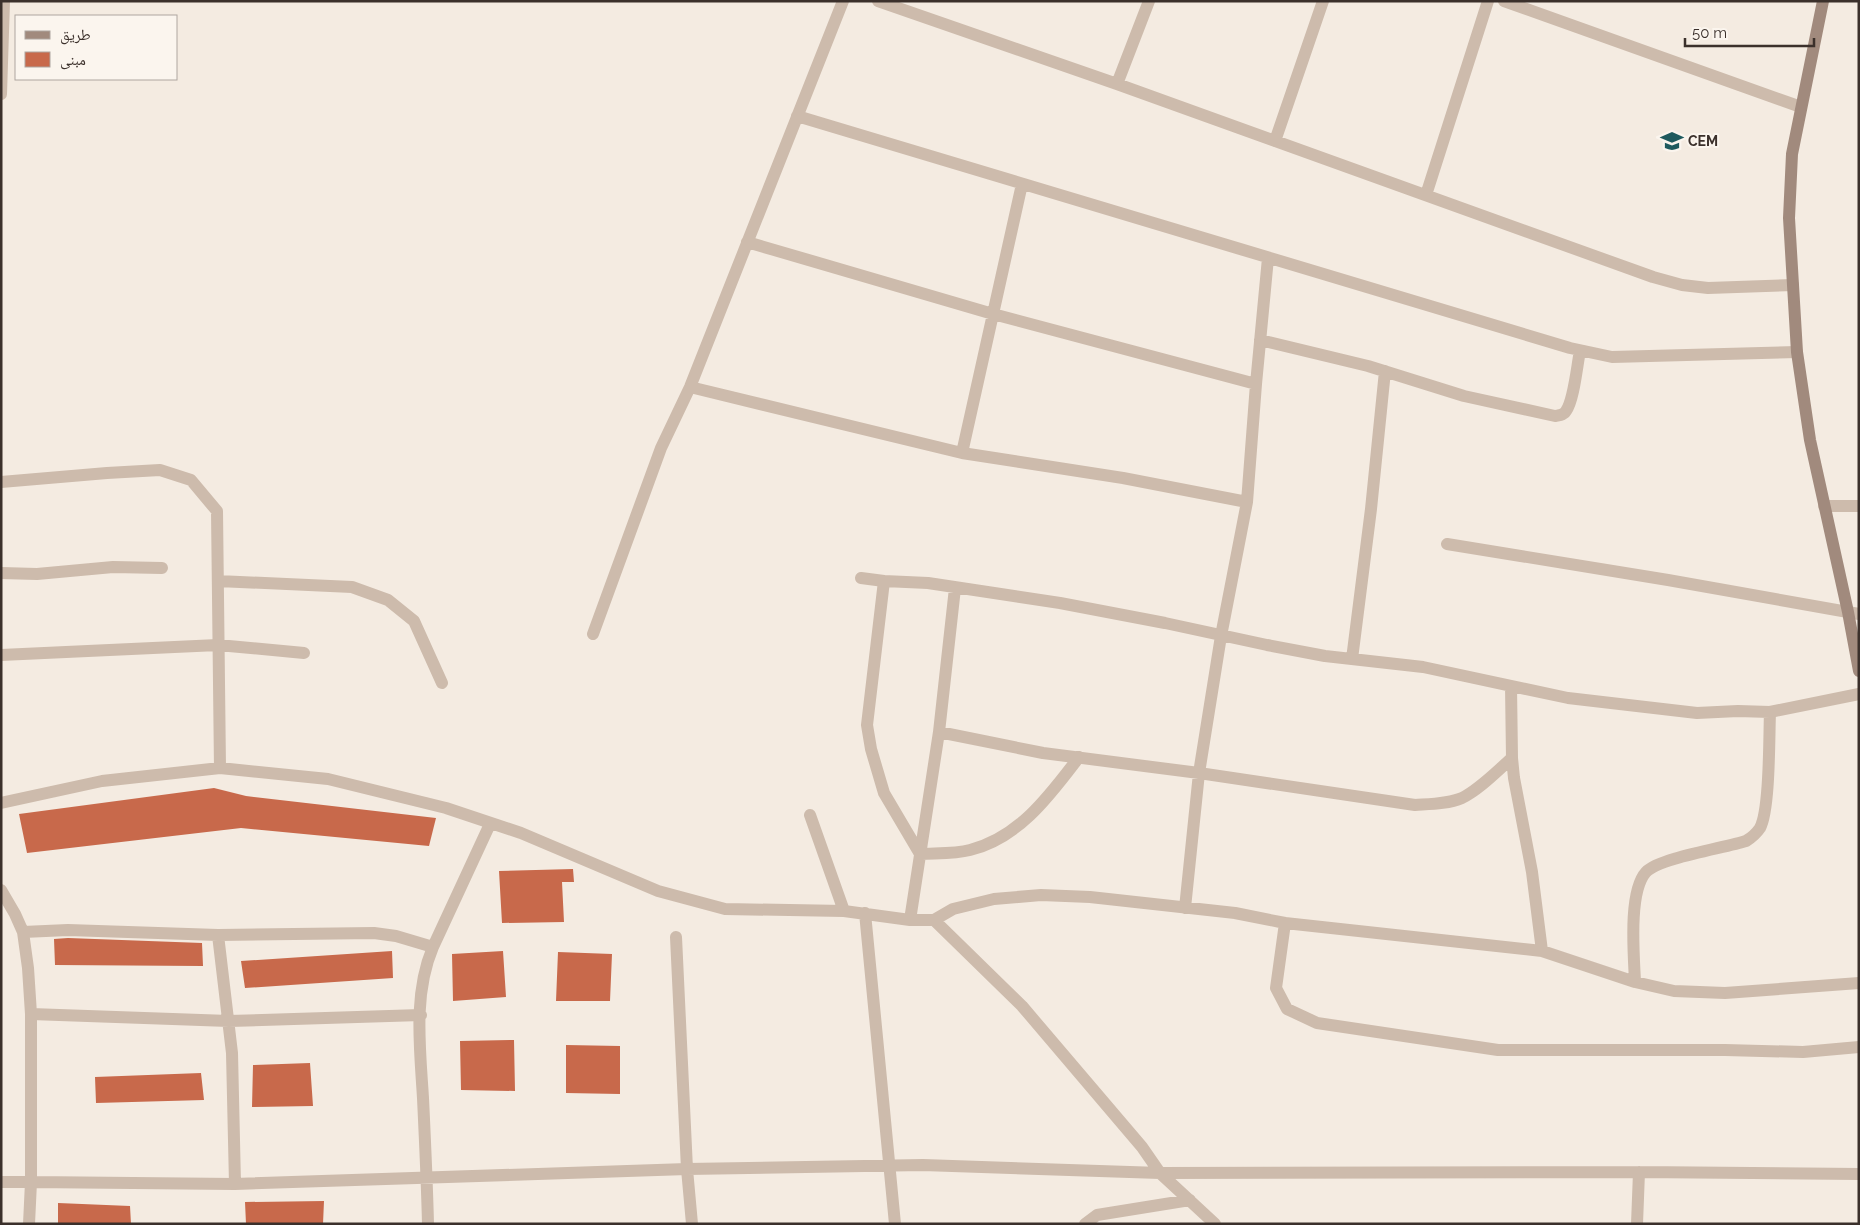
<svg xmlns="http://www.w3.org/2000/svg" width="1860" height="1225" viewBox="0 0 1860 1225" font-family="Raleway,'Noto Naskh Arabic',sans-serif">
	<rect width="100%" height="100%" fill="#f4ebe1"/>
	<path fill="#c8694b" d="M214 788 246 796 436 818 429 846 241 828 27 853 19 814Z
		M573 869 574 882H562L564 922 502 923 499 871Z
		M68 938 202 943 203 966 55 965 54 939Z
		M392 951 393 978 245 988 241 961Z
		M503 951 506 997 453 1001 452 954Z
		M558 952 612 954 610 1001H556Z
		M514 1040 515 1091 461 1090 460 1041Z
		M566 1045 620 1046V1094L566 1093Z
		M310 1063 313 1106 252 1107 253 1065Z
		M201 1073 204 1100 96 1103 95 1077Z
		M324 1201 323 1224H246L245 1202Z
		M58 1203 130 1206 131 1224H58Z"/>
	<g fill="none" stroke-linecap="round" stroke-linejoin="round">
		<path stroke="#cdbbac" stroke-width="12" d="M878 1 1117 84 1653 277 1682 285 1708 288 1793 285
			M1504 1 1801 107
			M1117 84 1149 1
			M1 94 4 1
			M797 116 1570 348 1612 357 1797 352
			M1275 141 1323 1
			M1426 195 1488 1
			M747 242 993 314 1256 384
			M1260 340 1368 366 1464 396 1555 416C1560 415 1564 415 1566 411 1574 400 1577 365 1580 351
			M690 387 962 453 1123 478 1247 502
			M962 453 1022 184
			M1 482 107 473 160 470 191 480 217 511 220 768
			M1824 506H1859
			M1447 544 1668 580 1859 614
			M1 573 37 574 113 567 162 568
			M861 578 884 581
			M218 581 352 587 388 600 414 621 442 683
			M593 634 661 448 690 387 843 1
			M1 655 218 645 304 653
			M1352 659 1371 509 1385 371
			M1511 686 1512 758 1514 778 1532 872 1542 951
			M1770 712 1859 694
			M939 732 1043 753 1199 773 1415 805C1430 804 1448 804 1462 798 1480 789 1497 771 1512 758
			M1079 757C1050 795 1019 838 970 850 955 854 936 853 920 854L884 793 871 749 867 725 884 581 928 583 1060 603 1165 623 1267 645 1325 656 1423 667 1568 698 1697 713 1738 711 1770 712C1769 736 1770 810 1760 828 1756 834 1751 838 1746 841 1724 848 1659 858 1646 872 1628 892 1634 956 1635 982
			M1 803 102 781 220 768 328 779 446 808 521 833 658 891 725 909 844 911 910 920H934L953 909 994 899 1041 895 1090 897 1235 913 1285 923
			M810 815 844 911
			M1 890 15 914 23 932 28 968 31 1014V1182L235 1184 687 1169 676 937
			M1185 908 1199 773 1221 636 1247 502 1256 384 1268 258
			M865 913 895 1224
			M910 920 939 732 955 588
			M934 920 1022 1006 1142 1147 1160 1173 1215 1224
			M23 932 68 930 218 935 232 1053 235 1184
			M218 935 374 933 396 936 433 947
			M1859 983 1725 993 1674 991 1635 982 1542 951 1285 923 1276 988 1287 1009 1317 1023 1498 1050H1725L1803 1052 1859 1047
			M31 1014 229 1021 421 1015
			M1 1182H31L29 1224
			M428 1224C427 1182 425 1140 423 1098 420 1048 413 994 433 947L490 824
			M692 1224 687 1169 923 1165 1160 1173 1639 1172 1859 1174
			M1085 1224 1097 1215 1190 1200
			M1637 1224 1639 1172"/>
		<path stroke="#a18a7d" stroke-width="12" d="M1823 1 1792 154 1789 218 1797 352 1810 440 1848 612 1859 671"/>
	</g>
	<defs>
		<symbol id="school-bare" viewBox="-9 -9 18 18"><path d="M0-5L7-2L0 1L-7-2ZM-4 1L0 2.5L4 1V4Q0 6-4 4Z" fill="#1f5a5e" stroke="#fbf5ee" stroke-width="2.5" paint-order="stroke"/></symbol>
	</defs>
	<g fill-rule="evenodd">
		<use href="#school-bare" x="1656" y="125" width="32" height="32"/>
	</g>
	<g text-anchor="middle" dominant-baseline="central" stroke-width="4" stroke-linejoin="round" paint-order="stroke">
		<g font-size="14" font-weight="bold" fill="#3b302b" stroke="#fbf5ee" text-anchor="start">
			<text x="1688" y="141">CEM</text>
		</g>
	</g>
	<rect width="1860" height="1225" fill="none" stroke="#3b302b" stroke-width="5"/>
	<rect x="15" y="15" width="162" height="65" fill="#fbf5ee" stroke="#aea6a0"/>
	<rect x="25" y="31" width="25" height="8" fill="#a18a7d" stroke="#aea6a0"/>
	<text x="60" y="40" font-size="15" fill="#3b302b">طريق</text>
	<rect x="25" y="52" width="25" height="15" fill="#c8694b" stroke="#aea6a0"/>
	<text x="60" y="65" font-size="15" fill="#3b302b">مبنى</text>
	<path d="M1685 38v8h129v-8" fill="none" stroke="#3b302b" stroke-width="2.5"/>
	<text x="1692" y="38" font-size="15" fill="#3b302b" stroke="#fbf5ee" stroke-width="4" paint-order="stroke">50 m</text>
</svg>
